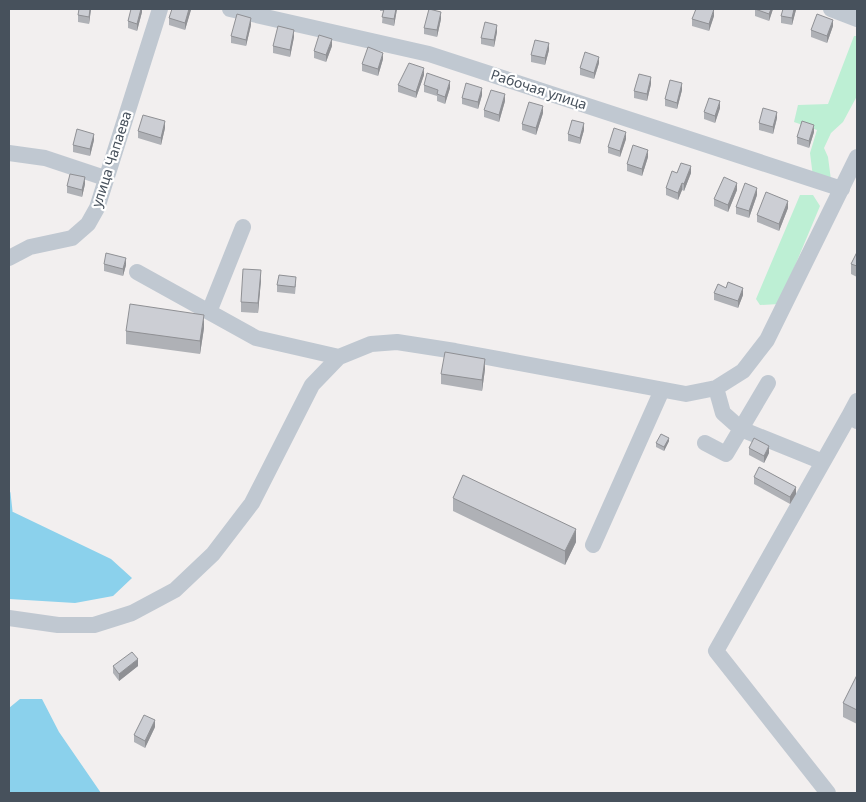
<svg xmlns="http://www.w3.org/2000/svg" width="866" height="802" viewBox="0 0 866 802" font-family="'Noto Sans',sans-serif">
	<rect width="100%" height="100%" fill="#f2efef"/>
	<path fill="#bdefd4" d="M854 36H857V96L843 122 831 133 824 148 828 157 831 180 813 177 810 153 817 130 794 122 798 105 828 104Z
		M800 195H813L820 206 779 304 760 305 756 299Z"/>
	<path fill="#8bd1ec" d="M9 510 111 559 132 578 113 596 75 603 9 599Z
		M20 699H42L59 732 101 793H9V708Z"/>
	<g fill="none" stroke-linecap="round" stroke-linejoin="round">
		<path stroke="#8bd1ec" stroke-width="3" d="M9 493 11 511"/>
		<path stroke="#c0c8d1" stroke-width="16" d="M230 9 429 54 842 189
			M831 9 857 19
			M9 153 45 158 105 178
			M9 258 30 247 72 238 88 224 97 208 160 9
			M137 272 256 338 339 357
			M209 312 243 227
			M716 388 723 413 741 429 823 462
			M849 416 857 401
			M705 443 726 454 768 383
			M593 545 662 390
			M9 618 58 625H94L132 613 175 590 213 554 252 503 312 385 339 357 371 344 397 342 455 351 686 394 716 388 743 371 767 340 857 157
			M828 793 716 651 849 416 857 421"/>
	</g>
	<path fill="#afb1b6" d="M91 9 89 24 78 22V15Z
		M142 9V12L137 31 128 28V21Z
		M191 9 185 30 169 25V18Z
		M380 9H397L394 26 382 23 383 11H380Z
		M755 9H773L769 21 755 16Z
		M796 9 792 25 781 23V16Z
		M714 16 709 31 692 26V19Z
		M441 19 437 37 424 34V28Z
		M251 25 246 46 231 43V36Z
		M833 26 827 43 811 37V30Z
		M497 32 494 47 481 44V38Z
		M294 37 290 57 273 53V46Z
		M332 46 326 62 314 58V51Z
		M549 50 545 65 531 62V55Z
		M383 59 378 76 362 71V64Z
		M599 63 594 79 580 75V68Z
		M424 75 416 98 398 92V85Z
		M651 84 647 101 634 98V91Z
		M424 85 450 88 445 104 437 101V96L424 92Z
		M682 90 677 109 665 106V99Z
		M482 95 478 109 462 104V98Z
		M505 101 499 122 484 117V110Z
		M720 108 715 123 704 119V112Z
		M543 113 536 135 522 130V124Z
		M777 118 773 134 759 130V123Z
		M165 128 161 145 138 138V131Z
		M584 130 580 144 568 141V134Z
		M814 132 809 148 797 144V137Z
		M626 139 620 157 608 153V147Z
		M94 140 90 156 73 152V145Z
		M648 157 642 176 627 171V164Z
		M677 173H691L684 191 682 190 678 200 666 195V188Z
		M85 184 82 197 67 193V186Z
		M737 190 728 212 714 206V199Z
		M757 195 749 218 736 214V207Z
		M788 208 779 231 757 222V215Z
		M857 252V277L851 274V264Z
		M104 264 126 265 123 276 104 271Z
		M261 280 258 313 241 312V302Z
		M296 284 295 294 277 292V285Z
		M726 288 743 295 738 308 714 300V293Z
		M204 328 200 354 126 344V331Z
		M485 369 482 391 441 384V374Z
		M669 441 664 451 656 447V443Z
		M749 448 769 453 764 463 749 455Z
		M754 477 796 494 790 504 754 484Z
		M453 498 576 542 565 565 453 511Z
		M113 666H138L119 681 113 673Z
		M857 675V724L843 717V703Z
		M155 727 145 748 134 742V735Z"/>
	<path fill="#8f9094" d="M90 9H91L89 24V17Z
		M141 9H142V12L137 31V24Z
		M189 9H191V10L185 30V23Z
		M396 9H397L394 26V19Z
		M714 9V16L709 31V24Z
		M771 9H773L769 21V14Z
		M794 9H796V10L792 25V18Z
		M441 12V19L437 37V30Z
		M251 18V25L246 46V40Z
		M833 20V26L827 43V36Z
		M497 25V32L494 47V40Z
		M294 30V37L290 57V50Z
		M332 39V46L326 62V55Z
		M549 43V50L545 65V58Z
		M383 53V59L378 76V69Z
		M599 57V63L594 79V73Z
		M424 68V75L416 98V92Z
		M651 77V84L647 101V94Z
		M450 81V88L445 104V97Z
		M682 83V90L677 109V103Z
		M482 88V95L478 109V102Z
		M505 94V101L499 122V115Z
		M720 101V108L715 123V116Z
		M543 106V113L536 135V128Z
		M777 112V118L773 134V127Z
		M165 121V128L161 145V138Z
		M584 123V130L580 144V138Z
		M814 125V132L809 148V141Z
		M626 132V139L620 157V151Z
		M94 134V140L90 156V149Z
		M648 150V157L642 176V169Z
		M691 166V173L684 191V184Z
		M85 177V184L82 197V190Z
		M682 183V190L678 200V193Z
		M737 183V190L728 212V205Z
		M757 188V195L749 218V211Z
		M788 201V208L779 231V224Z
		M126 258V265L123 276V269Z
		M261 270V280L258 313V303Z
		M743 288V295L738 308V301Z
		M204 315V328L200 354V341Z
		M485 359V369L482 391V380Z
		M669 438V441L664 451V447Z
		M769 446V453L764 463V456Z
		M796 487V494L790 504V497Z
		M576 529V542L565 565V551Z
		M138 659V666L119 681V674Z
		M155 720V727L145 748V741Z"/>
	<path fill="#ccced4" stroke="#8f9094" d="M79 9H90L89 17 78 15Z
		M131 9H141L137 24 128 21Z
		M172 9H189L185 23 169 18Z
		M384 9H396L394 19 382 17Z
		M429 9 441 12 437 30 424 28Z
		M696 9H714L709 24 692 19Z
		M755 9H771L769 14Z
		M783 9H794L792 18 781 16Z
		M237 14 251 18 246 40 231 36Z
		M817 14 833 20 827 36 811 30Z
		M485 22 497 25 494 40 481 38Z
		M278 26 294 30 290 50 273 46Z
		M319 35 332 39 326 55 314 51Z
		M535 40 549 43 545 58 531 55Z
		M368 47 383 53 378 69 362 64Z
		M585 52 599 57 594 73 580 68Z
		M409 63 424 68 416 92 398 85Z
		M427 73 450 81 445 97 437 94 438 90 424 85Z
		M639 74 651 77 647 94 634 91Z
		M670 80 682 83 677 103 665 99Z
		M466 83 482 88 478 102 462 98Z
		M491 90 505 94 499 115 484 110Z
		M709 98 720 101 715 116 704 112Z
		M529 102 543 106 536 128 522 124Z
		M763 108 777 112 773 127 759 123Z
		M143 115 165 121 161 138 138 131Z
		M572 120 584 123 580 138 568 134Z
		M802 121 814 125 809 141 797 137Z
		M614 128 626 132 620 151 608 147Z
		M77 129 94 134 90 149 73 145Z
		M633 145 648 150 642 169 627 164Z
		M681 163 691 166 684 184 682 183 678 193 666 188 672 171 677 173Z
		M70 174 85 177 82 190 67 186Z
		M724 177 737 183 728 205 714 199Z
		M745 183 757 188 749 211 736 207Z
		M766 192 788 201 779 224 757 215Z
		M857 252V266L851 264Z
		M106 253 126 258 123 269 104 264Z
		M243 269 261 270 258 303 241 302Z
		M279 275 296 277 295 287 277 285Z
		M728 282 743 288 738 301 714 293 718 284 726 288Z
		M130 304 204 315 200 341 126 331Z
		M445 352 485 359 482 380 441 374Z
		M661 434 669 438 664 447 656 443Z
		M754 438 769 446 764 456 749 448Z
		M759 467 796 487 790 497 754 477Z
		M463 475 576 529 565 551 453 498Z
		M132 652 138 659 119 674 113 666Z
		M857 675V710L843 703Z
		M144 715 155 720 145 741 134 735Z"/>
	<g text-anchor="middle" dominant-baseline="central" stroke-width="4.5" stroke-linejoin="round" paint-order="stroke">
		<g font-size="14" fill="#47515c" stroke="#fff">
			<text transform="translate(539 89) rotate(18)">Рабочая улица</text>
			<text transform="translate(111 159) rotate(-72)">улица Чапаева</text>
		</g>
	</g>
	<rect width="866" height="802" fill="none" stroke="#47515c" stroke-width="20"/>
</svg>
